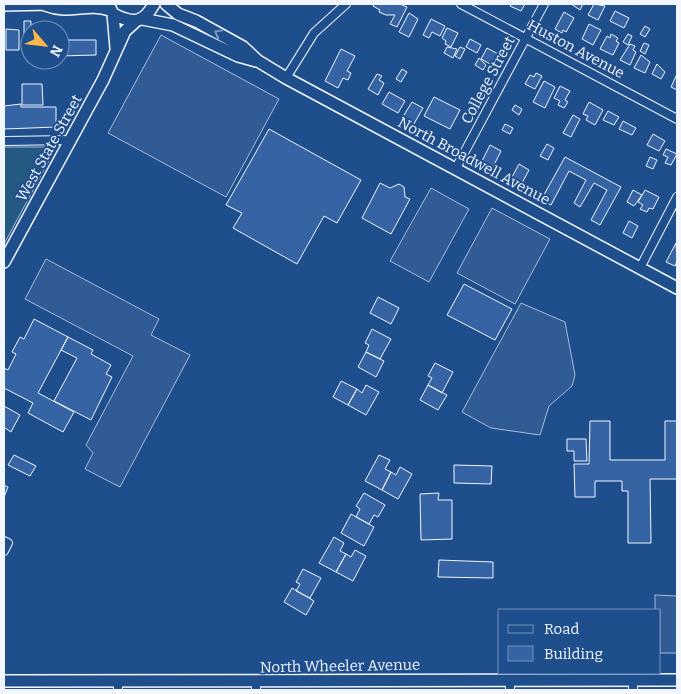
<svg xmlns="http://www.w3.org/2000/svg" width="681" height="694" viewBox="0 0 681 694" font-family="Bitter,serif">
	<rect width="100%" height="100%" fill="#1f4e8c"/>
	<path fill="#245a82" stroke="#a8bbd7" d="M4 147H48L52 155 4 244Z"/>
	<path fill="#305b95" stroke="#a8bbd7" d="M161 35 279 99 226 197 108 133Z
		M431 188 469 209 429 282 390 261Z
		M492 208 550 239 515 304 457 273Z
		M46 259 159 319 151 335 190 355 120 487 85 469 93 453 86 445 133 356 25 299Z
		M521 303 565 322 575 375 572 386 549 406 540 435 491 428 462 412Z
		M655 595 677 596V653H660V610H655Z"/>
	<path fill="#3563a3" stroke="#f2f6ff" d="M374 4H400L407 7 397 27 390 24 395 15H386L379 12 380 10 373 6Z
		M511 4H525L521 11 510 6Z
		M571 4H583L580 10Z
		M594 4 605 6 598 20 588 15Z
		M615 11 629 18 624 28 610 21Z
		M564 12 574 18 566 32 563 30 562 33 555 29Z
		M409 13 418 19 409 37 399 32Z
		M431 19 445 26 440 36 432 32 429 38 423 35Z
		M24 21H31L30 53H24Z
		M589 24 601 30 593 45 582 39Z
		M645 26 650 29 645 37 640 34Z
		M447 28 458 33 451 47 445 44 446 41 442 38Z
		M6 29 19 30V50H6Z
		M611 34 618 38 616 41 619 43 613 55 600 49 607 36 610 38Z
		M628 34 632 36 628 45 623 42Z
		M470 39 481 45 477 53 466 47Z
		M60 40H96V55L60 56Z
		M644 43 649 45 645 54 640 51Z
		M630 44 635 46 633 50 636 52 630 65 620 60Z
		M447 47 457 49 453 58 444 53Z
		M460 47 465 49 460 59 455 56Z
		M487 48 500 55 494 66 481 59Z
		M341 49 355 56 347 71 351 73 348 80 343 78 338 88 325 81Z
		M641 55 650 62 645 73 634 68Z
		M479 58 486 65 483 70 475 65Z
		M657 64 665 72 661 79 652 74Z
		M402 69 407 72 401 82 396 79Z
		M536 73 542 76 535 89 525 84 530 75 534 77Z
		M377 74 382 76 379 80 384 83 378 95 368 89Z
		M677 74V90L671 87Z
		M544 81 555 87 545 108 533 102Z
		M22 84H42L43 105H22Z
		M560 86 570 91 565 100 568 102 564 108 558 105 560 101 554 98Z
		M389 92 405 101 398 113 382 104Z
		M434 97 460 110 450 129 424 116Z
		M412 102 423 108 411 129 399 123Z
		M589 102 603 110 595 125 586 120 588 116 583 114Z
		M21 104V107H56V127L4 129V106Z
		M515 105 522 109 519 115 512 110Z
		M608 111 619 117 614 125 603 120Z
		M573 115 580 119 571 137 563 133Z
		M623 121 636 128 632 135 619 129Z
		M505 124 513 128 510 134 502 130Z
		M269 129 361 180 337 223 324 216 297 264 233 228 242 213 226 205Z
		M653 134 665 141 659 151 647 145Z
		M547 144 554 148 548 160 540 156Z
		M490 145 501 151 493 167 482 161Z
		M666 149 677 154 671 165 665 163 668 157 663 155Z
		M565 157 621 187 600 225 591 220 607 190 594 183 580 207 574 203 586 180 569 171 551 205 541 200Z
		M650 157 657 160 653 169 646 166Z
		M519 164 529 170 522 183 512 177Z
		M380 183 390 188 399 184 404 187 405 197 410 199 391 234 362 218Z
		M633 190 642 195 634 206 627 202Z
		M645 190 659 197 653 209 649 208 647 212 640 209 643 205 638 202Z
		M629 221 638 226 632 238 623 233Z
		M676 243 677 261 675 266 666 262Z
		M464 284 512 309 495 340 447 315Z
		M378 297 399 308 391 324 370 313Z
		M34 319 68 337 38 393 74 412 63 432 28 413 33 403 4 388V368L8 370 16 354 12 352 20 337 24 339Z
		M372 329 391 339 380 359 366 352 369 345 365 343Z
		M68 337 93 350 91 354 111 365 106 374 112 377 91 420 54 401 77 358 61 350Z
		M366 352 384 361 376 377 358 367Z
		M435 363 453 372 442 393 428 385 432 378 428 376Z
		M341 381 357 389 348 405 333 397Z
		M366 385 379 392 366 415 348 405 357 389 362 393Z
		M428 385 447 395 438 410 420 400Z
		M4 406 20 415 11 432 4 427Z
		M590 421H610V460H665V421H677V479H650L651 543H628V491H622V481H595V497H575L574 464H589Z
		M567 439H586L587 461H574V451H567Z
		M14 455 36 466 30 476 8 465Z
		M379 455 390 460 385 469 391 472 382 490 365 481Z
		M454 465 492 466 491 484 454 483Z
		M400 467 412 474 398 499 382 490 391 472 396 475Z
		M4 485 8 487 4 497Z
		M364 493 385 505 378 517 374 515 369 524 356 517 360 509 356 506Z
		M439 493 438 500H452V539L421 540 420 494Z
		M351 514 374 527 364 546 341 533Z
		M334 537 344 543 340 551 346 554 336 572 319 563Z
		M355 550 366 556 353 581 336 572 346 554 351 557Z
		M439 560 493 562V578L438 577Z
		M303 569 321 578 310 598 296 591 300 584 296 582Z
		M292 588 314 601 306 615 284 602Z"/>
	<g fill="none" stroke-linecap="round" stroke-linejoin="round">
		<defs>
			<path id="street" d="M461 4 677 119
				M286 78 314 33 346 4
				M4 141 70 140
				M456 168 544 4
				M640 268 677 197
				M4 541 8 543 4 551
				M633 681V690
				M118 682V690
				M256 682V690
				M510 690V679"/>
			<path id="secondary" d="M108 4 113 14C133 24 143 24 154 4
				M166 4 178 14 196 21 243 47 258 61 286 78 677 288
				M4 5 50 4
				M45 5C71 15 86 2 110 10
				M113 14 116 48
				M142 19 173 25 238 56 256 61
				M4 262 103 80 125 31 136 21
				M4 681 677 680"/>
		</defs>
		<use href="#street" stroke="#f2f6ff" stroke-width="10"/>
		<use href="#secondary" stroke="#f2f6ff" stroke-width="14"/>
		<use href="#street" stroke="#1f4e8c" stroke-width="8"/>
		<use href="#secondary" stroke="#1f4e8c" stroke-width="11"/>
	</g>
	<defs><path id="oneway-chevron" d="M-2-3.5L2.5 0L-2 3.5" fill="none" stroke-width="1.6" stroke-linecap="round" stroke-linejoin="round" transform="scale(1.25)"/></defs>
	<use stroke="#7e9ac0" href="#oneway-chevron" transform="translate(218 33) rotate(-151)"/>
	<g text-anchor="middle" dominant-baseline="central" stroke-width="4" stroke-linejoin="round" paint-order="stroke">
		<g font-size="15" fill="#f2f6ff" stroke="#1f4e8c">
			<text transform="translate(576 49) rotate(28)">Huston Avenue</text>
			<text transform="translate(488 80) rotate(-62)">College Street</text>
			<text transform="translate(49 148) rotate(-61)">West State Street</text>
			<text transform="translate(474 161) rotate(28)">North Broadwell Avenue</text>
			<text transform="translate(340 666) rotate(-1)">North Wheeler Avenue</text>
		</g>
	</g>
	<rect width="681" height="694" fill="none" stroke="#f2f6ff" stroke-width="10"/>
	<rect x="498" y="609" width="162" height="65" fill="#1f4e8c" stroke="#7391ba"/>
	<rect x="508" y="625" width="25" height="8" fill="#1f4e8c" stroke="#7391ba"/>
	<text x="544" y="634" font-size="15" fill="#f2f6ff">Road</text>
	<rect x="508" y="646" width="25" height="15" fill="#3563a3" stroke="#7391ba"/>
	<text x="544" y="659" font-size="15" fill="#f2f6ff">Building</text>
	<g transform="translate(45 45) rotate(118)"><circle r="24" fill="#1f4e8c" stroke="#7391ba"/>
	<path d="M0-4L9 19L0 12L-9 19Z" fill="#ffb74d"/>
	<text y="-8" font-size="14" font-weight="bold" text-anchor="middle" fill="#f2f6ff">N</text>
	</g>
</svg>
